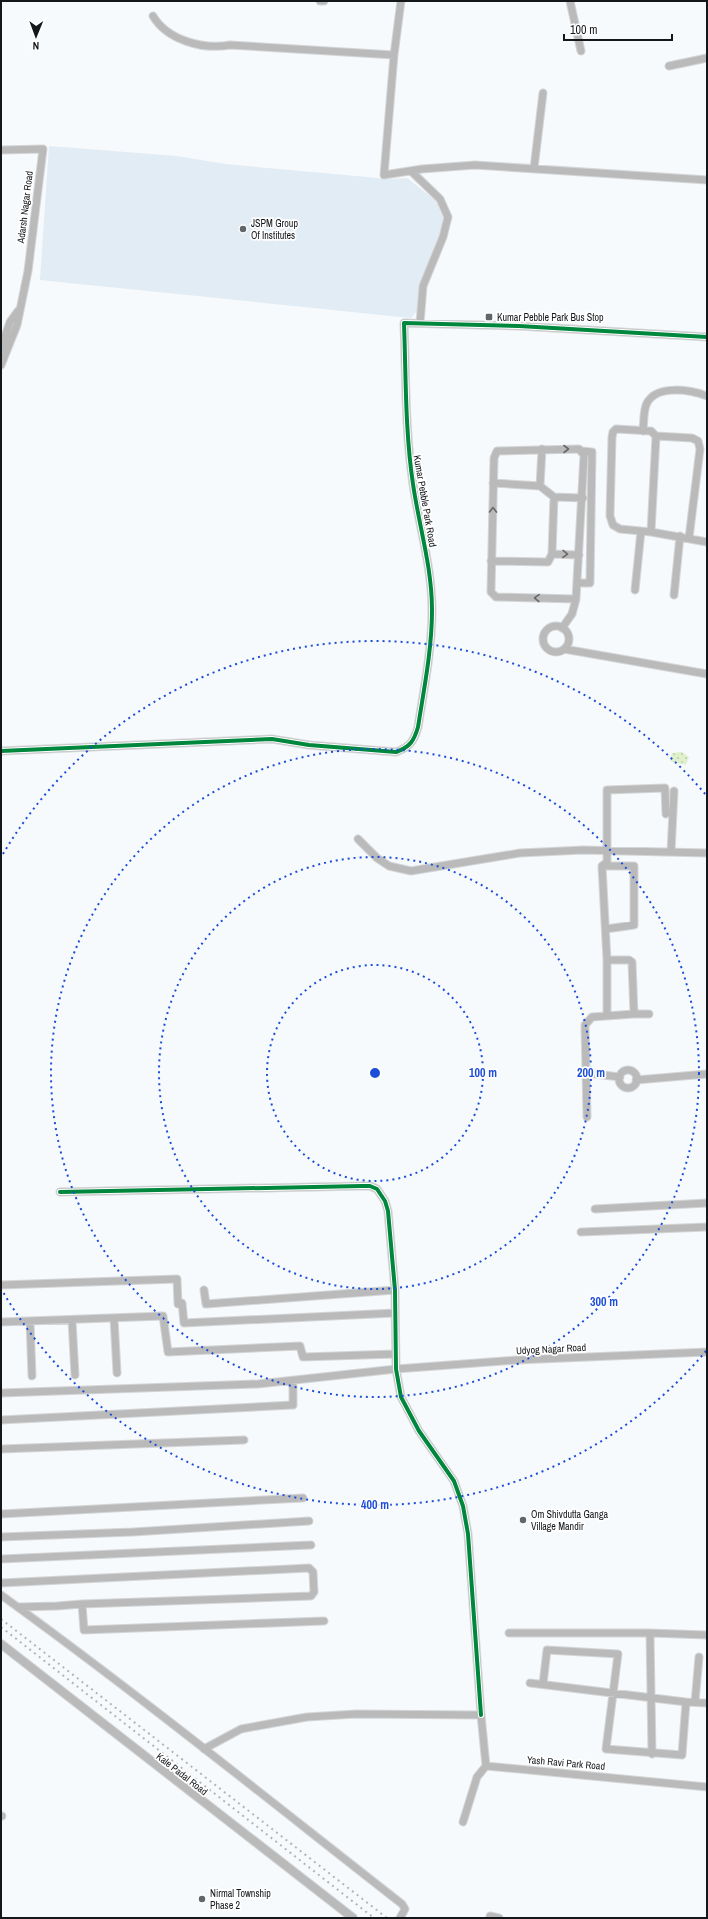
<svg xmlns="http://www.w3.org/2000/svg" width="708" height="1919" viewBox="0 0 708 1919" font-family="'Archivo Narrow',sans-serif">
	<defs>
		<pattern id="grass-dots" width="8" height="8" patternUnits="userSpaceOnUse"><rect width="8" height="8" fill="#dff0cc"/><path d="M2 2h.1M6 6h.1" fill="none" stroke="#becdaf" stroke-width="1.8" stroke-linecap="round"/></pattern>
	</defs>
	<rect width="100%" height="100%" fill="#f7fafc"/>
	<path fill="#e2ecf4" d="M49 146 177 156 225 164 389 179 407 178 435 200 446 219 439 239 419 284 417 311 411 318 40 280Z"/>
	<path fill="url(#grass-dots)" d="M682 752 689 757 686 765 670 761 672 753Z"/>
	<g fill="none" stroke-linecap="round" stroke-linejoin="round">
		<defs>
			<path id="minor" d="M320 1H324
				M570 1 581 51
				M153 16C167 40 203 50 230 45L394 55 384 175 422 169 475 165 707 180
				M394 55 401 1
				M669 66 707 58
				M1 150 43 149 28 271 17 325 1 365
				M534 168 543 93
				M411 171 440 199 448 217 443 237 423 286 420 323
				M1 348 10 322 18 311
				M643 431C644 423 643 410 647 403 657 384 691 390 707 396
				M656 436 692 438 698 441 700 449 689 538
				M493 483 540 486 554 497 583 498
				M540 486 542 449
				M651 532 656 436 651 431 616 429 613 432 612 437 610 516 613 525 620 529 651 532 707 542
				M552 554 579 555
				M491 561 548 562 552 554 554 497
				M577 583H590L592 452 582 451
				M635 590 641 531
				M674 595 680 536
				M543 639a13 13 0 1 1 26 0a13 13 0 1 1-26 0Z
				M562 628 572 614 576 599 584 455 579 449 497 451 494 458 491 592 496 597 576 599
				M564 649 707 674
				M1 751 272 739 309 745 396 752C410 747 414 741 418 727 424 689 432 649 432 610 432 567 419 526 413 484 405 431 406 376 404 323L519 326 707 337
				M358 839 377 858 389 866 411 871 520 853 583 850 707 853
				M671 852 674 791
				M602 866H634V925L606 929
				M607 960V1016
				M649 1014H634L632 962 629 960H607L602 866 607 862V790L665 788 666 814
				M619 1079a9 9 0 1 1 18 0a9 9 0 1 1-18 0Z
				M586 1073 620 1077
				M636 1080 707 1074
				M587 1117 585 1025 592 1017 634 1014
				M60 1192 362 1186H370L377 1189 385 1201 388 1211 395 1290 396 1369 401 1397 419 1431 454 1481 463 1506 468 1534 481 1715
				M595 1209 707 1203
				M581 1232 707 1227
				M1 1285 177 1279 178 1304 182 1303 184 1323 395 1313
				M204 1290 206 1304 395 1290
				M114 1318 117 1373
				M72 1320 75 1375
				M30 1321 32 1376
				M1 1322 163 1316 168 1352 300 1346 303 1357 395 1354
				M1 1393 258 1384 396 1369 517 1360 707 1352
				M1 1420 293 1405V1381
				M1 1449 244 1440
				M1 1514 303 1498
				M1 1537 133 1532 309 1521
				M1 1559 311 1545
				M1 1583 309 1568 313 1572 314 1592 311 1596 82 1604 84 1630 324 1621
				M1 1595C138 1694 269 1800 402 1904L405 1909 400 1918
				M18 1607 57 1606 82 1604
				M509 1633H650L707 1635
				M650 1633 652 1754
				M530 1683 686 1702 707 1703
				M543 1684 547 1650 618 1654 606 1749 682 1755 686 1702
				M695 1702 699 1657
				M204 1749 241 1729 307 1717 356 1714 481 1715 486 1766
				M486 1766 707 1787
				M1 1816H2
				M463 1822 477 1777 486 1766
				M490 1916 499 1918"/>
			<path id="tertiary" d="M1 1644 353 1918"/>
		</defs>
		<use href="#minor" stroke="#d4d6d7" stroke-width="9"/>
		<use href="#tertiary" stroke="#d4d6d7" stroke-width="10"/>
		<use href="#minor" stroke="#bbbabb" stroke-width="7"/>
		<use href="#tertiary" stroke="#bbbabb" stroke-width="8"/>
		<path stroke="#b4b4b5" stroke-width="2" stroke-dasharray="2 4" stroke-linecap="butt" d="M1 1619 387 1918
			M1 1627 374 1918"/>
		<defs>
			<path id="cycleway" d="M1 751 272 739 309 745 396 752C410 747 414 741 418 727 424 689 432 649 432 610 432 567 419 526 413 484 405 431 406 376 404 323L519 326 707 337
				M60 1192 362 1186H370L377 1189 385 1201 388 1211 395 1290 396 1369 401 1397 419 1431 454 1481 463 1506 468 1534 481 1715"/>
		</defs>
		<use href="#cycleway" stroke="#fff" stroke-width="6"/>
		<use href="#cycleway" stroke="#00873e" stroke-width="4"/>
	</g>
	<defs><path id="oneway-chevron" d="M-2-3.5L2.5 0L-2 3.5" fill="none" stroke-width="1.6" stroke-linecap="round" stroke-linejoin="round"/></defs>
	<g stroke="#68686a">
		<use href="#oneway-chevron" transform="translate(566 449)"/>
		<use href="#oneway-chevron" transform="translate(493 510) rotate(-89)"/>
		<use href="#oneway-chevron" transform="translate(565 554) rotate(1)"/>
		<use href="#oneway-chevron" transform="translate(537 598) rotate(-178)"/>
	</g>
	<g fill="none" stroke="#1d4ed8" stroke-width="2" stroke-dasharray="2 4">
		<circle cx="375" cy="1073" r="108"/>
		<circle cx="375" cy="1073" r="216"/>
		<circle cx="375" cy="1073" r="324"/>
		<path d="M706 1351A432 432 0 0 1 3 1292M3 854A432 432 0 0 1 706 795"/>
	</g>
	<g fill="#636669" stroke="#fff" stroke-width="1.5">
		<circle cx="243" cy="229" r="4"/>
		<rect x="485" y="313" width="8" height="8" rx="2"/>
		<circle cx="523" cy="1520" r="4"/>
		<circle cx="202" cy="1899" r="4"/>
	</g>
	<g text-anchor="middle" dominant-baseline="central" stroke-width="3.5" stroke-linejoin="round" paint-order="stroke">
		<g font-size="10" fill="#14171a" stroke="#fff">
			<text transform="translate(25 207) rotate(-83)">Adarsh Nagar Road</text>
			<text transform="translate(425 501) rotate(80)">Kumar Pebble Park Road</text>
			<text transform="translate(551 1349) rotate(-3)">Udyog Nagar Road</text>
			<text transform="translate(566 1763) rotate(5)">Yash Ravi Park Road</text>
			<text transform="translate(182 1774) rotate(38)">Kale Padal Road</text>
		</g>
		<g font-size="10" fill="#14171a" stroke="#fff" text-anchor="start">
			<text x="251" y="223">JSPM Group<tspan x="251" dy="12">Of Institutes</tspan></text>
			<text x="497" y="317">Kumar Pebble Park Bus Stop</text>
			<text x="531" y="1514">Om Shivdutta Ganga<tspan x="531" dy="12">Village Mandir</tspan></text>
			<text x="210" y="1893">Nirmal Township<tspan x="210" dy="12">Phase 2</tspan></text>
		</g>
	</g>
	<circle cx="375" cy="1073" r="6" fill="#1d4ed8" stroke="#fff" stroke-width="2"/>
	<g font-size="12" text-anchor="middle" font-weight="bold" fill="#1d4ed8" stroke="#fff" stroke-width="3.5" stroke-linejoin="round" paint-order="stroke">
		<text x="483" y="1077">100 m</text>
		<text x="591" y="1077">200 m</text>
		<text x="604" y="1306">300 m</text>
		<text x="375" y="1509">400 m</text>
	</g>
	<rect width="708" height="1919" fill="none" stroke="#14171a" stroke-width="4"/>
	<g transform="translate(36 36) rotate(181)" stroke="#ffffff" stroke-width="3" paint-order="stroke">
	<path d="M0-3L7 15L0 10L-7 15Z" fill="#14171a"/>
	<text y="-6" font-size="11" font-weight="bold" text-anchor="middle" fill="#14171a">N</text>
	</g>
	<path d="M564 34v6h108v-6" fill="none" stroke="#14171a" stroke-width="2"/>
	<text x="570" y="34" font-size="12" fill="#14171a" stroke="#ffffff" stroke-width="3" paint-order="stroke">100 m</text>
</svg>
